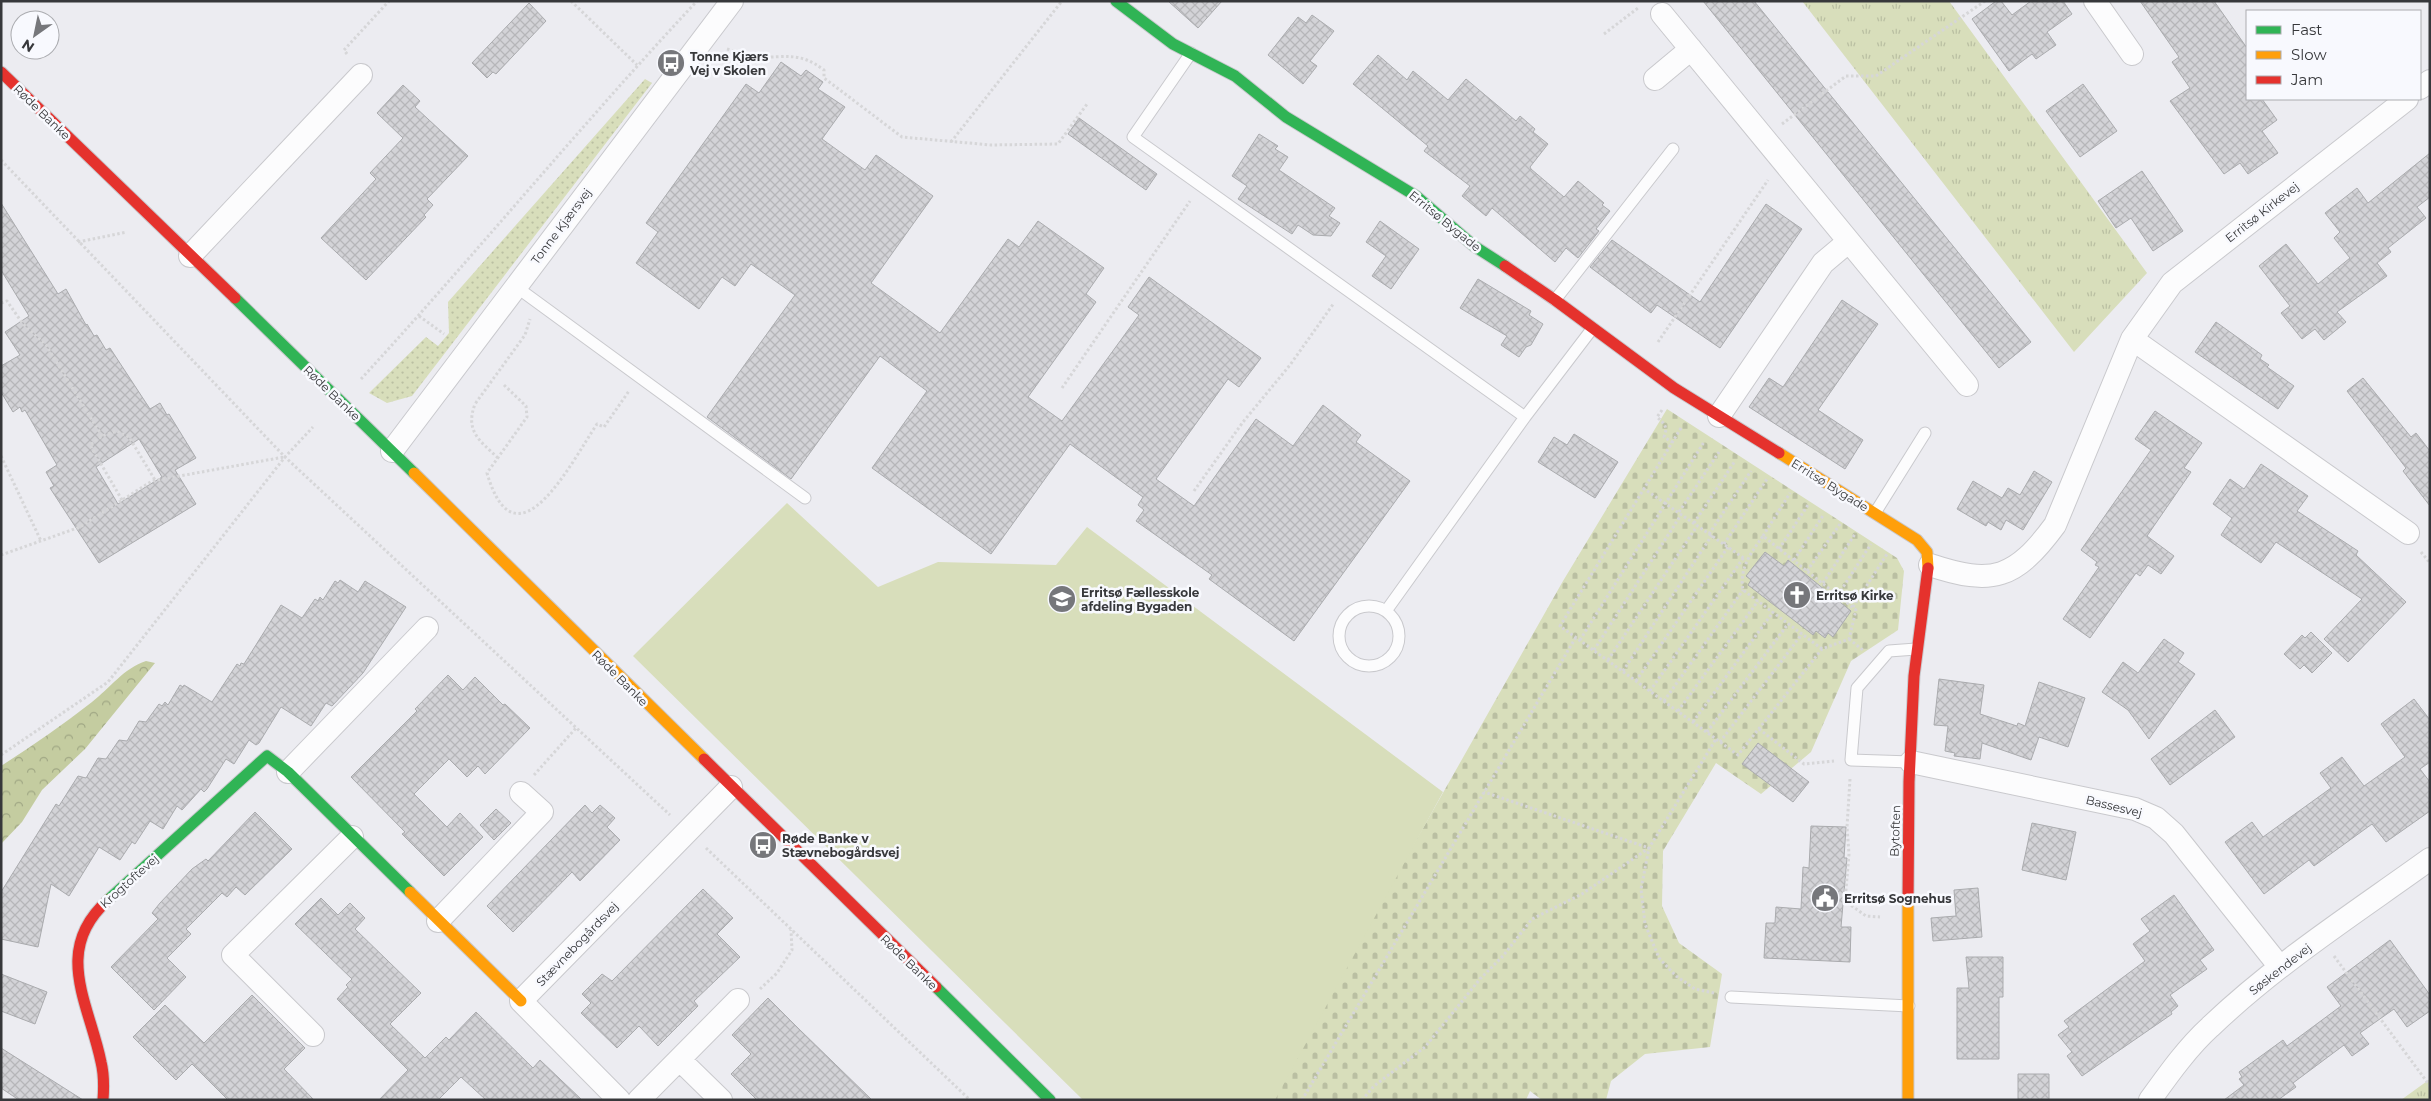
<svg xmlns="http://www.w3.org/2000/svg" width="2431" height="1101" viewBox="0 0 2431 1101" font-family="Montserrat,sans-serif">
	<defs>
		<pattern id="grass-dots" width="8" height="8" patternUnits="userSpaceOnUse" patternTransform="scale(1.25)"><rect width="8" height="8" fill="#d8debb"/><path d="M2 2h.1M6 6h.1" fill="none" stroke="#babfa2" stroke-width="1.8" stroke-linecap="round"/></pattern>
		<pattern id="forest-crowns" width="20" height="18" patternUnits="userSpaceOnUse" patternTransform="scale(1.25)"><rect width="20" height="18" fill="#c4cca0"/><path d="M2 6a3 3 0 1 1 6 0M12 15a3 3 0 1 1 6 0" fill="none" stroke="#a0a784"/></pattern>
		<pattern id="cemetery-stones" width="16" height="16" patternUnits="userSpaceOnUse" patternTransform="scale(1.25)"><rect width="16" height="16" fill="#d8debb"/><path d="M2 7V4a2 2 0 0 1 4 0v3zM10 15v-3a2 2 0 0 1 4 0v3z" fill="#babfa2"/></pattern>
		<pattern id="park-tufts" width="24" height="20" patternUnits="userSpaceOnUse" patternTransform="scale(1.25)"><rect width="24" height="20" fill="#d8debb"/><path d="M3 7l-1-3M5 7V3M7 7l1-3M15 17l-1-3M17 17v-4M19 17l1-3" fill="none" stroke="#babfa2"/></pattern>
		<pattern id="building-cross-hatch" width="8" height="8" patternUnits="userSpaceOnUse" patternTransform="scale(1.25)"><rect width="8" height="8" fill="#d3d3d7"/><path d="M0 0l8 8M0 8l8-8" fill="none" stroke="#b6b6b9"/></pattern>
	</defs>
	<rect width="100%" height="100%" fill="#ececf1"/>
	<path fill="url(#grass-dots)" d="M645 79 652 83 412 396 387 403 369 393 426 337 438 346 449 333 448 302Z"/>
	<path fill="url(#forest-crowns)" d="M146 661 155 663 85 749 42 790 22 822 1 844V766C32 746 63 725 92 702 110 688 124 668 146 661Z"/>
	<path fill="url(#cemetery-stones)" d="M1667 409 1897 558 1904 571 1898 630 1851 661 1811 752 1761 794 1716 763 1663 851 1662 906 1679 943 1722 974 1710 1047 1645 1054 1611 1081 1606 1100H1542L1530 1091 1526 1100H1269L1563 581Z"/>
	<path fill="url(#park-tufts)" d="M1802 1H1949L2147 273 2074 352Z
		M2430 1079V1100H2401Z"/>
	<path fill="#d8debb" d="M787 503 878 587 938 562 1056 565 1087 527 1443 792 1275 1100H1083L633 656Z"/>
	<path fill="url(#building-cross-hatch)" stroke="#aaabae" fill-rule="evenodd" d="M1168 1H1222L1198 28Z
		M1703 1H1754L2031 342 1999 368Z
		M1996 1H2001L2012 15 2031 1H2063L2072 14 2047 32 2056 45 2036 59 2032 54 2009 71 1972 19Z
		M2140 1H2214L2247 48V99H2262L2277 120 2262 131 2278 153 2248 174 2240 163 2224 174 2170 101 2190 88 2172 62 2179 57Z
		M529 3 546 21 496 74 493 72 487 78 472 63Z
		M1312 15 1334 31 1310 61 1317 66 1303 84 1268 55 1298 17 1306 23Z
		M1378 55 1407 80 1413 71 1448 100 1466 79 1516 121 1520 116 1535 129 1533 132 1548 144 1530 167 1531 169 1564 197 1578 181 1604 203 1602 205 1610 211 1596 229 1599 231 1578 258 1566 248 1555 262 1492 208 1486 216 1462 196 1470 186 1424 151 1428 146 1353 84Z
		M781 62 801 76 806 70 823 82 818 89 845 107 822 139 865 170 876 155 933 196 871 283 940 333 1008 239 1019 247 1038 221 1104 268 1086 294 1096 302 1028 397 1062 421 1139 315 1128 307 1149 277 1261 358 1239 387 1228 379 1156 479 1194 506 1256 419 1293 446 1323 405 1361 435 1356 442 1410 481 1294 641 1209 579 1212 575 1136 521 1144 510 1138 505 1143 497 1070 444 991 554 872 468 927 391 880 356 791 479 707 417 795 295 751 264 735 286 722 277 699 309 636 263 658 232 646 223 746 84 759 93Z
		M2083 84 2117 131 2080 157 2046 111Z
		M403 85 420 101 415 107 468 156 427 199 433 205 424 215 426 217 366 280 321 238 376 179 370 173 403 138 377 113Z
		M1079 118 1157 174 1146 190 1068 134Z
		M1259 134 1278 146 1275 149 1288 157 1279 170 1335 208 1329 216 1340 223 1331 236 1313 235 1298 225 1292 234 1238 199 1247 186 1232 176Z
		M2430 153V197L2417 207 2426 218 2388 248 2391 252 2377 263 2387 276 2337 312 2346 322 2324 340 2315 329 2302 339 2281 313 2290 306 2259 266 2286 244 2318 284 2350 258 2334 238 2340 232 2325 213 2357 188 2368 203Z
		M2142 171 2183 231 2153 251 2131 218 2116 228 2098 201Z
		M1 203 58 294 66 289 86 325 87 324 94 336 97 335 106 350 110 348 150 409 160 403 167 415 169 414 196 458 175 470 196 504 99 563 50 488 54 486 46 472 57 465 25 410 22 412 20 407 13 412 1 392V366L20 355 5 332 29 316 1 270ZM139 439 162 477 118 504 96 467Z
		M1766 204 1802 229 1720 348 1657 305 1651 313 1590 267 1612 240 1700 302Z
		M1380 221 1419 249 1391 289 1372 276 1386 256 1366 242Z
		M1478 279 1531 311 1529 315 1543 324 1531 345 1526 347 1519 357 1501 345 1507 336 1460 308Z
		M1842 300 1878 324 1818 410 1863 440 1845 469 1749 407 1769 378 1783 387Z
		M2216 322 2262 355 2260 359 2269 365 2267 367 2294 386 2278 409 2195 352Z
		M2363 378 2411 437 2416 433 2430 451V506L2403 471 2406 468 2347 391Z
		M2155 411 2202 443 2184 468 2191 472 2147 536 2174 556 2161 574 2148 565 2140 576 2136 573 2090 638 2063 619 2099 567 2095 565 2097 562 2081 550 2151 450 2135 439Z
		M1574 434 1618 462 1595 498 1538 462 1554 437 1567 445Z
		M2261 464 2308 496 2297 511 2358 551 2356 555 2406 602 2348 662 2324 639 2362 599 2276 542 2261 563 2221 535 2232 518 2213 504 2230 479 2244 489Z
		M2034 471 2052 482 2023 530 2006 520 2001 530 1988 522 1986 526 1957 509 1973 481 2002 498 2008 488 2020 495Z
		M1765 552 1784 566 1788 560 1851 611 1833 637 1828 633 1825 638 1816 631 1813 635 1748 585 1751 580 1746 576Z
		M340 580 358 592 365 581 406 607 363 673 332 706 326 703 311 726 281 707 259 743 256 745 249 740 234 764 226 759 207 789 204 792 201 789 182 810 177 806 163 829 150 821 135 844 132 842 120 860 99 847 69 896 51 884 38 947 1 939V892L56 804 59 806 78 776 86 778 98 758 106 759 119 740 127 741 139 721 146 722 159 704 162 706 165 702 168 705 180 685 183 687 184 685 212 702 237 664 240 666 241 663 244 664 281 605 302 618 315 599 318 601 320 597 323 600 335 581 338 583Z
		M2311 632 2332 653 2312 673 2304 665 2300 669 2284 654 2302 635 2305 638Z
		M2164 639 2184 653 2178 662 2195 674 2149 739 2128 710 2102 692 2123 662 2138 673Z
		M448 675 463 690 475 677 503 705 505 704 530 728 485 774 478 766 467 777 449 759 414 794 447 827 460 813 483 837 444 876 402 834 405 832 351 777 417 711 415 709Z
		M1939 679 1984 685 1980 714 2017 726 2018 723 2025 726 2039 682 2085 698 2068 747 2039 737 2031 760 1982 743 1980 759 1954 756 1955 753 1945 751 1948 726 1934 725Z
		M2414 699 2430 720V762L2420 769 2430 782V811L2386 842 2372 824 2314 866 2309 860 2264 894 2225 842 2252 822 2263 837 2331 788 2320 773 2342 757 2364 786 2405 757 2381 724Z
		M2215 710 2235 737 2170 785 2151 759Z
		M1758 743 1809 782 1793 802 1742 764Z
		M585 805 592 813 600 805 615 818 607 827 620 840 580 881 572 872 513 932 487 906Z
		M496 809 511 823 494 840 480 825Z
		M255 812 292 849 245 895 236 887 227 897 222 893 186 929 191 934 167 958 186 977 154 1010 111 967 158 919 152 913 160 903 192 869 206 859 208 861Z
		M2032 823 2076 832 2066 880 2022 870Z
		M1811 826 1846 827 1844 858H1847L1841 927H1851L1850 962 1764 958 1766 923H1775L1776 907 1801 909 1803 867 1809 868Z
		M1978 888 1982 937 1933 941 1931 918 1956 916 1954 890Z
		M703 889 733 918 717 934 740 957 694 1001 698 1006 658 1046 639 1026 617 1048 581 1013 591 1003 582 994 602 974 612 981Z
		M2174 895 2214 950 2200 960 2207 969 2170 995 2178 1006 2171 1012 2172 1014 2082 1076 2067 1056 2072 1052 2058 1035 2069 1027 2064 1021 2145 961 2133 944 2150 931 2141 919Z
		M321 898 338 915 350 903 365 918 355 929 421 993 390 1024 425 1058 446 1037 449 1040 476 1012 533 1068 540 1060 582 1100H486L461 1077 438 1100H379L408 1070 337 999 348 987 346 985 352 979 295 924Z
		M2390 940 2430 995V1011L2407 1027 2394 1009 2360 1033 2369 1044 2352 1056 2344 1045 2293 1083 2296 1087 2278 1100H2224L2244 1085 2239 1079 2242 1077 2239 1072 2283 1040 2287 1046 2341 1006 2327 987Z
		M1966 957H2003V997H1999V1059H1957V988H1969Z
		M1 974 47 992 35 1024 1 1011Z
		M252 995 305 1048 284 1069 314 1100H228L192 1064 176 1080 133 1037 165 1005 204 1043Z
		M768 998 799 1029 872 1100H757L731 1074 751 1054 732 1035Z
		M1 1048 83 1100H19L1 1088Z
		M2018 1074H2049V1100H2018Z"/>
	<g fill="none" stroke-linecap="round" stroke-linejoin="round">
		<defs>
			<path id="lane" d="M1191 53 1133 137 1525 417 1592 329
				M515 286 805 498
				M1555 300 1673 149
				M1875 513 1925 433
				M1339 636a30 30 0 1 1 60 0a30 30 0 1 1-60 0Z
				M1386 611 1525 417
				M1911 762 1851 760 1857 688 1889 651 1916 649
				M1731 997 1909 1006"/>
			<path id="street" d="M2095 1 2132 54
				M1662 14 1967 385
				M1655 79 1691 49
				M2420 88 2430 81
				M190 256 361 75
				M2132 339 2408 533
				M1719 416 1823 263 1848 242
				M392 451 732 1
				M1930 565C1993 586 2015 579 2055 525L2132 339 2172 283 2407 99
				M1911 762 2135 809 2156 818 2174 834 2280 967
				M288 772 427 628
				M438 921 542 812 521 793
				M313 1035 233 955 352 837
				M680 1060 721 1100
				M619 1100 521 1001 731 787
				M639 1100 738 1000
				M2150 1100C2168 1075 2187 1048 2210 1027 2277 963 2355 913 2430 859"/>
			<path id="fast" d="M1116 1 1173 44 1235 76 1286 117 1416 196 1474 246 1505 266
				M235 298 414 473
				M108 900 267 756 288 772 410 892
				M936 987 1050 1100"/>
			<path id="slow" d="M1779 453 1917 540 1927 552 1928 568
				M414 473 704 759
				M410 892 521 1001
				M1908 902V1100"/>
			<path id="jam" d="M1 72 235 298
				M1505 266 1555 300 1674 388 1779 453
				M704 759 936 987
				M1908 902 1909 782 1914 676 1928 568
				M103 1100C104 1087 104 1074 101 1062 89 1003 52 950 108 900"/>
		</defs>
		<use href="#lane" stroke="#c9c9cd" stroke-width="13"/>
		<use href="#street" stroke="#c9c9cd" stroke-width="24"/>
		<use href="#fast" stroke="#c9c9cd" stroke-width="13"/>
		<use href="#slow" stroke="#c9c9cd" stroke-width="13"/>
		<use href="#jam" stroke="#c9c9cd" stroke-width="13"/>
		<path stroke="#d6d6d8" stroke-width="3" stroke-dasharray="2.5 2.5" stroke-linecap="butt" d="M571 1 637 65
			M1604 34 1638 8
			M727 49C737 52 747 56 757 57 786 58 799 51 824 70V78L902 137 991 145 1058 144 1087 104
			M347 54 344 50 389 1
			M1782 124 1846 76H1876L1985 1
			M951 142 1062 1
			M1 160 285 457 670 815
			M78 242 127 232
			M1 303 7 301 23 324 46 345 102 436
			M419 316 444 334
			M1658 342 1768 180
			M361 379C475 255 582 124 697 1
			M504 385 526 406 527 417 487 473C516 573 572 461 597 424L604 427 629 391
			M1062 388 1190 201
			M1662 410 1657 417C1665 424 1668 427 1664 437L1672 442
			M1681 428 1560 626 1738 755 1822 649 1849 639
			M1 456 41 541
			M498 458C479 440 465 431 475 404L525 335 530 319
			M1643 488 1745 559
			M1194 491 1243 422 1290 365 1334 303
			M122 500 90 445 102 436 117 431 129 437 155 480
			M1679 512 1719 452
			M1694 523 1735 461
			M1709 534 1751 471
			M1763 536 1790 493
			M1724 544 1767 479
			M1779 549 1808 505
			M2421 552 2430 563
			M1 555 80 527 152 481 284 457
			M1794 560 1824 514
			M1807 571 1840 524
			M1823 583 1855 534
			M1838 595 1871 544
			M1853 607 1887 554
			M1849 639 1864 651
			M1580 640 1704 442
			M1822 649 1743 590C1739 568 1751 553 1763 536L1856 610 1849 639
			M1594 650 1681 515
			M1608 660 1697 526
			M1623 671 1712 535
			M1636 681 1728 547
			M1650 691 1744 557
			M1664 701 1743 590
			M1678 711 1758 601
			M1693 722 1773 612
			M1759 729 1804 764 1834 761
			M1707 732 1788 624
			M1720 742 1802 634
			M1 755 108 682 285 457 313 427
			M534 775 576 728
			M1850 779 1847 827 1849 854 1845 901 1866 916 1880 917
			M706 848 970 1100
			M2334 956 2430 1086
			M760 989 777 973 792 950 791 930
			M1714 993 1695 989 1676 976 1659 958 1645 924 1641 889 1649 848 1716 739
			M1302 1100 1576 637
			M1362 1100 1374 1086 1425 1047 1480 979 1503 956 1532 919 1582 894 1649 848 1484 792"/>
		<use href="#lane" stroke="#fcfcfd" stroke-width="11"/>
		<use href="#street" stroke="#fcfcfd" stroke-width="22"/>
		<use href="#fast" stroke="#30b455" stroke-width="11"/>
		<use href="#slow" stroke="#ff9f0a" stroke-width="11"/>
		<use href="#jam" stroke="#e5322d" stroke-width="11"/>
	</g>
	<defs>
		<symbol id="bus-disc" viewBox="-11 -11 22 22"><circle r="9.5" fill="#76777b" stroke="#f8f9fe"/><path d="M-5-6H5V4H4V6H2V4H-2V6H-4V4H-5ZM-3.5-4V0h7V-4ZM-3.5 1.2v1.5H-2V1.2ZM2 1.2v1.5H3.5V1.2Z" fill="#fff"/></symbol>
		<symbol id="church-disc" viewBox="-11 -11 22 22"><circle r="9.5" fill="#76777b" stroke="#f8f9fe"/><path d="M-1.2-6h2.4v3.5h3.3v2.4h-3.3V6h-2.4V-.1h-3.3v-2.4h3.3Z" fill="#fff"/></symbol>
		<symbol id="school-disc" viewBox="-11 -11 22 22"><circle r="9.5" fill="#76777b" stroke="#f8f9fe"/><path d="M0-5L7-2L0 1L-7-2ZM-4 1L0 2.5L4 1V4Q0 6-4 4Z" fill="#fff"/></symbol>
		<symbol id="civic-disc" viewBox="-11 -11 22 22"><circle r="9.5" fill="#76777b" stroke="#f8f9fe"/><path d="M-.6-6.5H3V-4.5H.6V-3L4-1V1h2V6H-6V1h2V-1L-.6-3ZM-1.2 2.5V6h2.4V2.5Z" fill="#fff"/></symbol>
	</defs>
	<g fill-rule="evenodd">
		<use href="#bus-disc" x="655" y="47" width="32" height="32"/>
		<use href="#church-disc" x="1781" y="579" width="32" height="32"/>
		<use href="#school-disc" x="1046" y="583" width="32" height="32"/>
		<use href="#bus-disc" x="747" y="829" width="32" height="32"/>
		<use href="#civic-disc" x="1809" y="882" width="32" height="32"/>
	</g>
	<g text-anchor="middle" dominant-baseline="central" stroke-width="5" stroke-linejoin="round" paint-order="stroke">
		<g font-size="12" font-weight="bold" fill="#37383b" stroke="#f8f9fe" text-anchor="start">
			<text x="690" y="56">Tonne Kjærs<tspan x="690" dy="14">Vej v Skolen</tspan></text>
			<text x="1081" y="592">Erritsø Fællesskole<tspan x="1081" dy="14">afdeling Bygaden</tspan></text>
			<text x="1816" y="595">Erritsø Kirke</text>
			<text x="782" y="838">Røde Banke v<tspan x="782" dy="14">Stævnebogårdsvej</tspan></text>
			<text x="1844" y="898">Erritsø Sognehus</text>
		</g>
		<g font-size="12" fill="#37383b" stroke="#f8f9fe">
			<text transform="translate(42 112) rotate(44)">Røde Banke</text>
			<text transform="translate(2262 212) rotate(-38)">Erritsø Kirkevej</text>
			<text transform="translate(1445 221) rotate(39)">Erritsø Bygade</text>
			<text transform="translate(561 226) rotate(-53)">Tonne Kjærsvej</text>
			<text transform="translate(332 393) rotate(44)">Røde Banke</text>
			<text transform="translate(1830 485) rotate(32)">Erritsø Bygade</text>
			<text transform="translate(620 678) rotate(45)">Røde Banke</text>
			<text transform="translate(2114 806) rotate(14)">Bassesvej</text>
			<text transform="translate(1895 831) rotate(-88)">Bytoften</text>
			<text transform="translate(129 881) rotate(-42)">Krogtoftevej</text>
			<text transform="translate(577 944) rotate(-46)">Stævnebogårdsvej</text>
			<text transform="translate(909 962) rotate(44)">Røde Banke</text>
			<text transform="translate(2280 969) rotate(-38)">Søskendevej</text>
		</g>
	</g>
	<rect width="2431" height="1101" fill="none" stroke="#37383b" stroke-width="5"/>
	<rect x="2246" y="10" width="175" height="90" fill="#f8f9fe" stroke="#abacb0"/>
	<rect x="2256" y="26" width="25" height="8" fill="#30b455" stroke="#abacb0"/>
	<text x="2291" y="35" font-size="15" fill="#37383b">Fast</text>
	<rect x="2256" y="51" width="25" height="8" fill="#ff9f0a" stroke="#abacb0"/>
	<text x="2291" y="60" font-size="15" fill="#37383b">Slow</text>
	<rect x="2256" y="76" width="25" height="8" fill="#e5322d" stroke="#abacb0"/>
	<text x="2291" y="85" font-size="15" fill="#37383b">Jam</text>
	<g transform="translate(35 35) rotate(213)"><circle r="24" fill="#f8f9fe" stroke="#abacb0"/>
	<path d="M0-4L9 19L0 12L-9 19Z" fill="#76777b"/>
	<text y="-8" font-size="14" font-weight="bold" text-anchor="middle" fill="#37383b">N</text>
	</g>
</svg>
